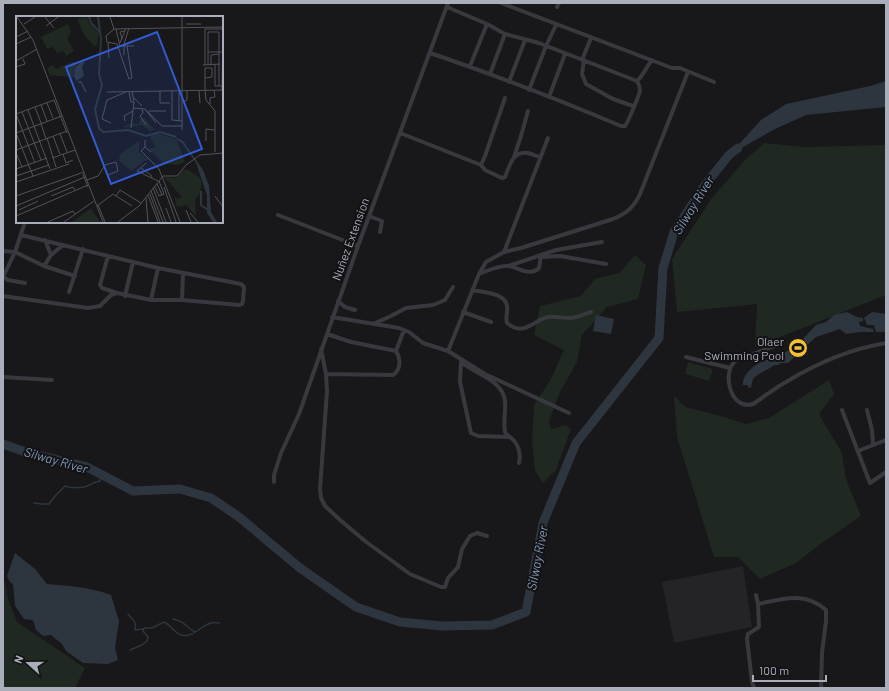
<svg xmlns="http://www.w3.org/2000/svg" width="889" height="691" viewBox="0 0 889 691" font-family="Barlow,sans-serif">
	<rect width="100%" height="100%" fill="#18171a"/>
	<path fill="#242327" d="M743 566 752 627 674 643 662 582Z"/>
	<path fill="#1f2821" d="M764 143 804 147 886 145V295L755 347 757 304 677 312 672 259 712 198 743 162Z
		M635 255 646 265 638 299 607 307 582 335 577 362 559 394 549 421 551 429 566 425 571 429 556 470 543 483 535 471 532 442 534 405 551 379 564 350 534 335 540 306 581 296 595 279 619 273Z
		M688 362 713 369 709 381 685 374Z
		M829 380 834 394 819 414 842 453 846 479 861 516 819 545 796 563 760 579 738 557H714L677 437 674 396 686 407 724 417 746 424 769 418Z
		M5 582 8 599 17 622 85 668 75 688H3V588Z"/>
	<path fill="#2d363e" d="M886 81V107L806 115 775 129 729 155 761 120 786 104 870 86Z
		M847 312 857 317 863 318V321L859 322 860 326 873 329 874 332H861L846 334 840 329 816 337 788 363H781L778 365H775L756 376 753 379 751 387 749 388 747 385H743C742 371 764 357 776 359L800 342 816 325 826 322 834 315Z
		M872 312 886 314V332H876L874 325H867L864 318Z
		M596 315 614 319 611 334 593 331Z
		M15 553 35 569 47 584C69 586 90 587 111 595L119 621 115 648 118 660 108 664 83 663 66 651 62 644 51 635 43 636 36 630 33 620 24 619 15 606 13 584 10 582 7 576Z"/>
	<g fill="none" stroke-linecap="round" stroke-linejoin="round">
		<path stroke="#2d363e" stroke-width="1.5" d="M34 503 42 504H49L56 495 65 486C70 488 78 488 84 487 90 486 93 482 100 481L103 472
			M128 614C133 620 137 622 135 630L143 629
			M173 619C186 621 186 628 195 632
			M130 650 142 645 147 641 148 637 143 631 144 628H152L164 622C171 625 173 632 181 635 196 639 204 619 219 623"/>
		<path stroke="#2d363e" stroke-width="9" d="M3 444 28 453 87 467 133 491 180 489 211 498 239 517 300 568 356 607 400 622 442 626 492 625 526 612 543 523 576 443 659 338 663 268 674 232 705 185 729 155 738 148"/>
		<path stroke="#38393f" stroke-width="4" d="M501 3 672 68H680L714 82
			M557 7 559 3
			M430 53C495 75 559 100 621 126H625C627 124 640 94 640 90 640 87 639 84 637 81L539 43 505 34 487 24 447 7
			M582 60 591 38
			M584 60 582 74 586 84 613 99 633 106
			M470 66 487 24
			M490 74 505 34
			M637 81C644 75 646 67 652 60
			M509 82 525 40
			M529 90 546 46 556 25
			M549 97 565 54
			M400 133 481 165 485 156 505 98
			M514 157 521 136 528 111
			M481 165 485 170 502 178 505 177C509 167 513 150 528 153 532 154 536 156 540 157
			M278 215 358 246
			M369 216 382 221 380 232
			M45 240 51 255
			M3 251 15 252 44 266 75 276
			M504 252 548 138
			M108 256 100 285 102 288 117 293
			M542 257 560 256 606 264
			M44 266 51 255 63 245
			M508 266 541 255
			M479 274 486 262 504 252 521 248 613 219C626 214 634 207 640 194L688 72
			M3 277 15 252 25 222
			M3 277 8 280 25 283
			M472 290C482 292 507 293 507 307 508 313 505 317 507 323 524 337 532 321 548 317 555 316 563 318 570 318 578 318 584 314 591 312
			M69 292 83 249
			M3 296 88 308 100 306 111 295 117 293 151 300H182L239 305 242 304 243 301 244 287 241 284 158 268 21 235
			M125 296 133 262
			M151 300 158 268
			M182 300 183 273
			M338 301 345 307 355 310
			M463 312 491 322
			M332 317 399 328 409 332 423 343 448 351 485 374 569 413
			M373 324 391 316 406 308 433 305 445 300 453 287
			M327 334 351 342 396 351 404 330
			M780 344 737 360C721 369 729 411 753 404 764 397 775 388 786 382 817 363 850 349 886 343
			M321 349 326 374 327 391 320 489 321 498 325 506 339 519 365 541 410 574 441 587H445L448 578 458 567 462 549 470 536 477 533 487 536
			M448 351 479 274C487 271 499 265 508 266 518 267 530 277 539 268L541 255 556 250 602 242
			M686 357 730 368
			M461 361 460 382 471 433 478 436 510 437
			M461 362C475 374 503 380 505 401 506 411 503 422 505 432 506 435 509 436 511 438 519 444 521 455 519 463
			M326 374 393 375C401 370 401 359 396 351
			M3 377 52 380
			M842 410 870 483 886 472
			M867 410 872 430 873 444
			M858 451 886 440
			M274 482V475L281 453 299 414 358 246 448 3
			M756 595 758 604
			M754 688 752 682 747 639 748 634 759 627 758 604C782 599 805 591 826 610V621L822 653 821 687"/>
	</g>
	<defs>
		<symbol id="stadium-disc" viewBox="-11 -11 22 22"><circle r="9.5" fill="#f4be35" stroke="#131215"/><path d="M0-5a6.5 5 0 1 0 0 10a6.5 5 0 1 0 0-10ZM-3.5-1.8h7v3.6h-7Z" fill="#111"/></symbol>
	</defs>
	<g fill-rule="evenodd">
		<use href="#stadium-disc" x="787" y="337" width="22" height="22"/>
	</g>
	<g text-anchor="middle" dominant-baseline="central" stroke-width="4" stroke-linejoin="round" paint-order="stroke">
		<g font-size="12" fill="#aaaeba" stroke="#131215">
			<text transform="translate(350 239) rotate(-70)">Nuñez Extension</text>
		</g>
		<g font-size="12" fill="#aaaeba" stroke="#131215" text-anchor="end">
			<text x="784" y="341">Olaer<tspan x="784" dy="14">Swimming Pool</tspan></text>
		</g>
		<g font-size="13" font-style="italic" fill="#8099b5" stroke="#131215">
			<text transform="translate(693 205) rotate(-58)">Silway River</text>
			<text transform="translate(56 460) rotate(16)">Silway River</text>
			<text transform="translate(537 558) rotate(-79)">Silway River</text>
		</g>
	</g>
	<g transform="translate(16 16)">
		<rect width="207" height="207" fill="#18171a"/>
		<path d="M71 1 73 7 83 17 81 30H78L68 19 61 3ZM52 8 55 16 51 22 58 35 50 40 48 35 41 37 37 31 31 33 25 21ZM55 46H64L60 49 57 61 34 59 31 52 37 49 40 53ZM128 102 139 114 134 115 126 109 105 112 115 107 123 108 124 103ZM141 117 161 124 169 146 162 149 148 148 133 133 139 131 134 121ZM123 125V136L133 144 128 145 116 155 103 145 104 138ZM167 154H172L183 161 186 166 183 179 179 182 180 201 171 189 161 191 158 180 161 183 166 181 148 161 160 162ZM75 192 84 206H56Z" fill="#1f2821"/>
		<path d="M65 46H69L66 51 68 60 60 65 58 60 59 52ZM157 120 167 125 187 154 193 170 195 196 201 206H197L191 197V179L180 147 167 128Z" fill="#2d363e"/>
		<path fill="none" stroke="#2d363e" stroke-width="2" d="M73 1 75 7 84 16M82 1 85 23 83 58 86 69 79 93 83 112 87 116 112 114 130 120 144 116 160 121M62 66H65L70 76M185 175V189L192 194"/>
		<path fill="none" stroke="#52535a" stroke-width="1" d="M1 1 17 24 87 206M29 1 38 12M94 1 98 13M166 1V75M8 8 19 1M170 8H185M30 10 42 1M100 13 104 30H118M0 21 12 15M106 23 104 16 109 15M92 27 93 42M104 27 110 12M0 28 15 21M111 30 116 62 113 63M192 36H207M108 39V28L113 12M0 45 21 33M187 49 204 48M189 49V13H207M192 49V16H203M195 49V39L203 38M199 49V70H206M0 51 9 48 7 43M189 62 196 61V52H189V74L190 84 199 95V136M113 63 101 28 91 26 90 20 98 13 207 11M203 70V16M183 74 184 87M206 74 207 11M144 75V87H154M156 75V104L166 105M166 75V114M91 76 207 74M113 76 115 86H117M117 81 126 90M38 84 51 117M168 86 171 84V75M31 87 37 102M194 88V82L199 81 198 74M25 89 31 105M19 91 25 107M117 92 129 93 140 107M126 93 127 97 124 100 130 109M129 93 146 110H166M12 94 34 153M133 95H150M6 96 25 144M0 98 19 147M0 98 38 84M163 104V75M109 105 108 100 117 95M95 107 86 103 91 84 110 76M25 108 30 123M115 112 118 86 116 75M0 117 46 100M0 117 17 160M44 118 51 136M37 120 44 138M31 122 40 151M129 124V131L135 136M190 125V113L199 114M129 131 125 135 143 153 164 206M0 134 51 115M0 137 6 151M47 138 50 147 57 144M36 142 59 134M130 147 121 155 142 165M125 152 136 160 135 162M0 153 31 142M67 158 72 171M0 160 33 149M71 164 82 160 89 149 100 146 102 155 92 159M0 166 53 148M141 168 146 179M139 171 143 180 148 178 143 165M148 171 160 206M137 172 150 206M135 175 147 206M134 178 144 206M132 179 142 206M0 180 68 156M35 180 57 171 59 174M100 180 104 174 125 187M199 180 207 191M130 182 132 206M82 189 89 206M0 190 69 161M81 190 97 178 116 190M150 192 155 206M3 194 22 185M170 194 175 206M174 197 182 206M0 200 72 169M32 206 57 195 59 198M48 206 78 185M102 206 123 190 147 160H161L170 149 184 139 207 137"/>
		<path fill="#325cd4" fill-opacity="0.15" stroke="#325cd4" stroke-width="2" d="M141 16 186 133 95 168 50 51Z"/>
		<rect width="207" height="207" fill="none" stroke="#aaaeba" stroke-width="2"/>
	</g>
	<rect width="889" height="691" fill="none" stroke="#aaaeba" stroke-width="8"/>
	<g transform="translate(28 663) rotate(291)" stroke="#131215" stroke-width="3" paint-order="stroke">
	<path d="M0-3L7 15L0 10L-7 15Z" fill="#aaaeba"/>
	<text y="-6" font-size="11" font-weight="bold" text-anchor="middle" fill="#aaaeba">N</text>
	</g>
	<path d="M753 675v6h73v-6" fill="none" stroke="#aaaeba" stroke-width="2"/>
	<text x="759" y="675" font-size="12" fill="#aaaeba" stroke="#131215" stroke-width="3" paint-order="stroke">100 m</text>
</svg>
